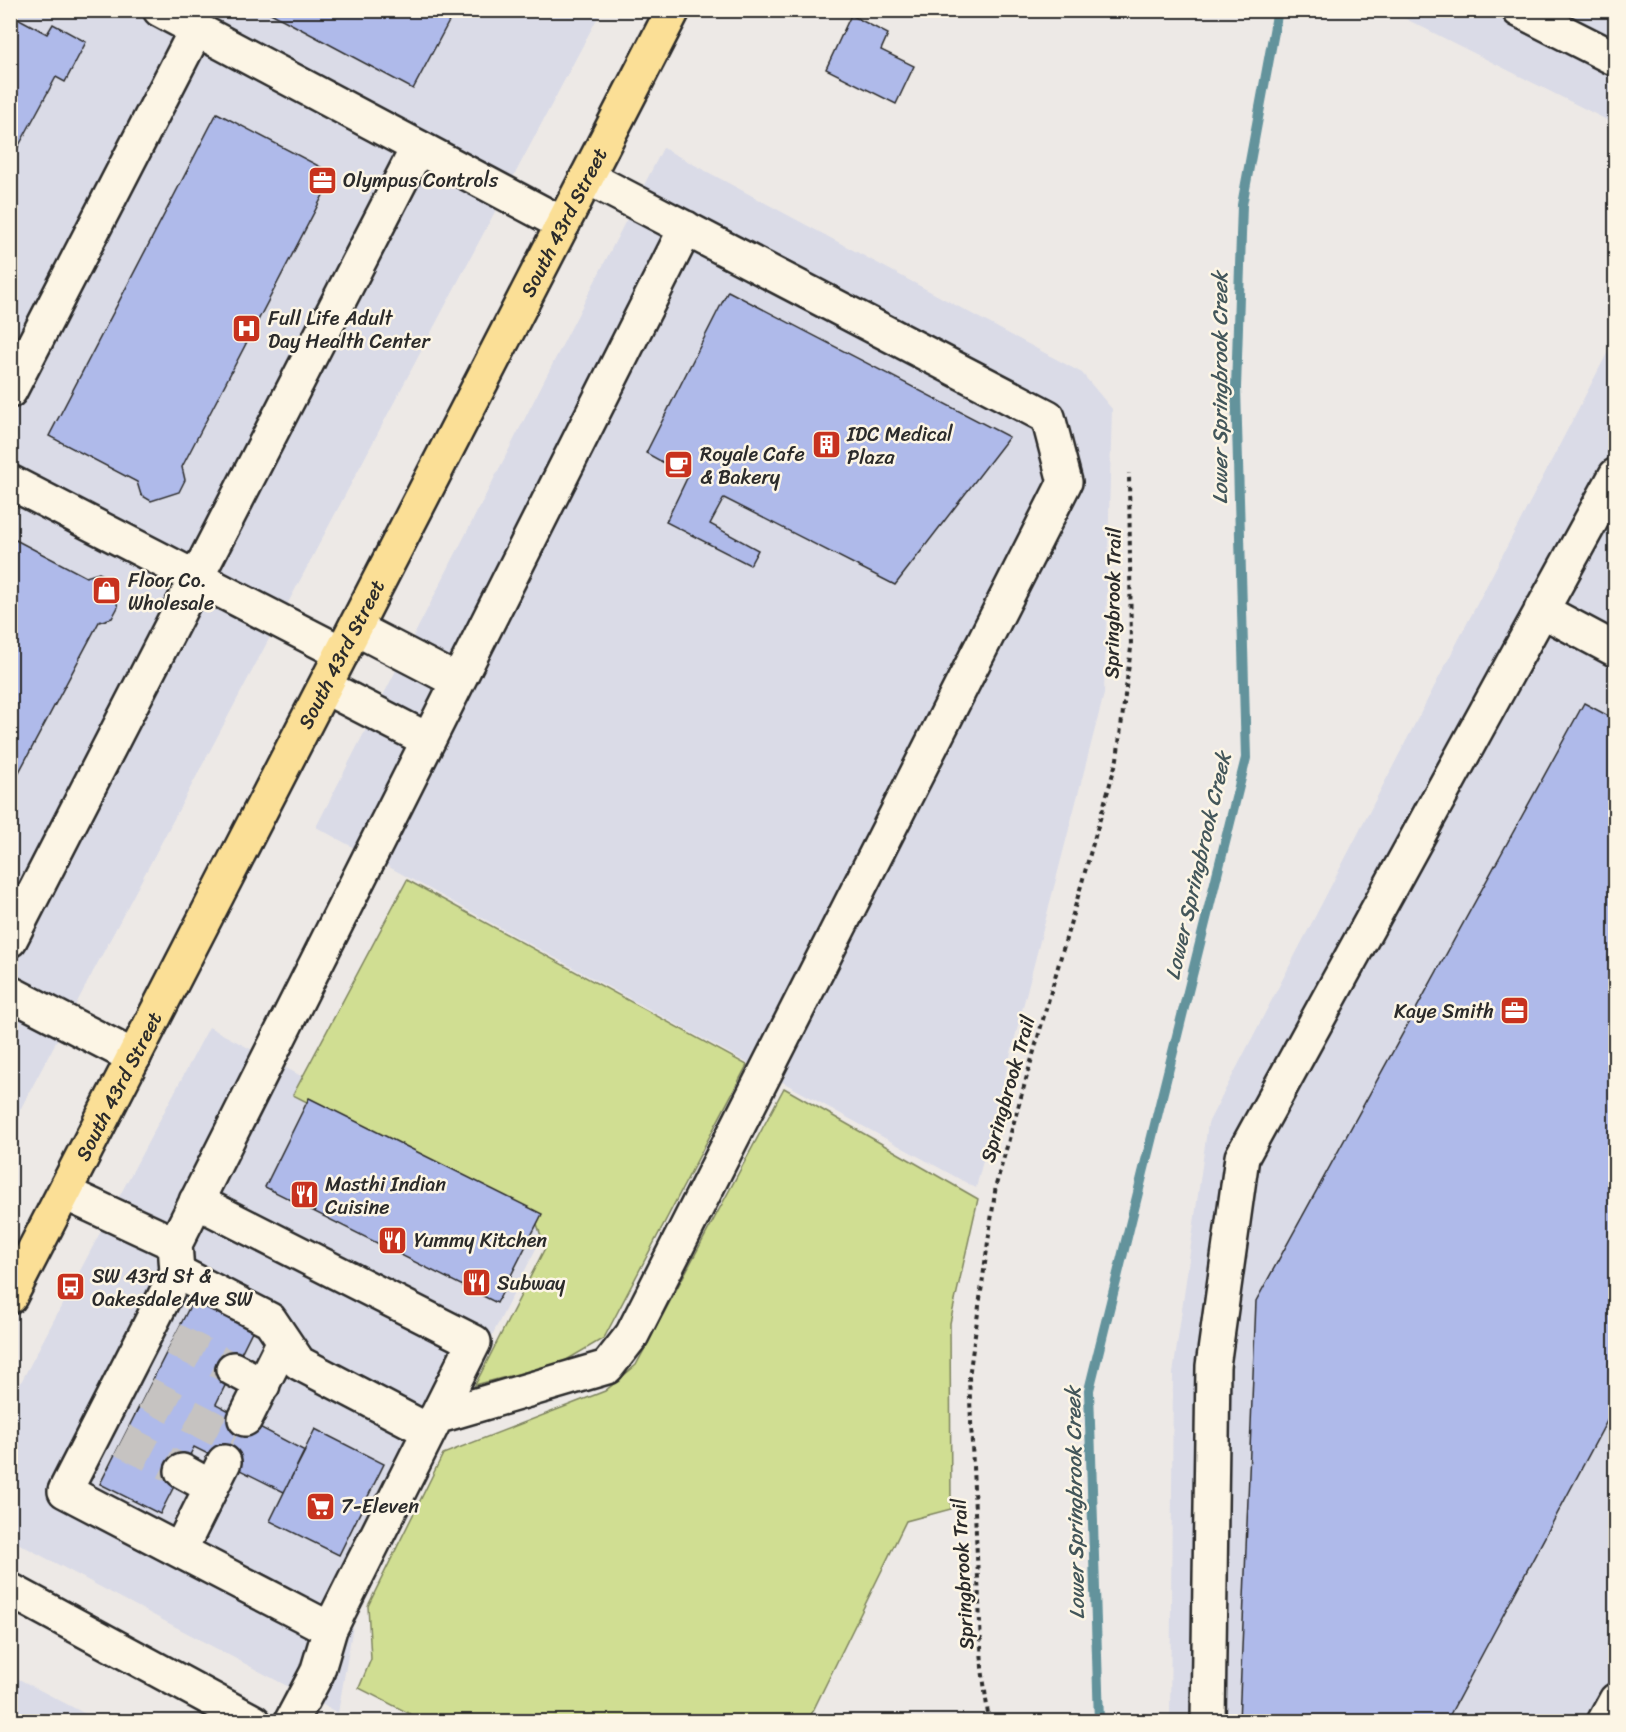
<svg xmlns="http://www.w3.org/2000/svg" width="1626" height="1732" viewBox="0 0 1626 1732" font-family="Sriracha,sans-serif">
	<rect width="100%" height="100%" fill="#ede9e6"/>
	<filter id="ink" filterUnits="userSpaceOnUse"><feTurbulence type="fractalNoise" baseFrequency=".0167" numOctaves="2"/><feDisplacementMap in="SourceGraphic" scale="12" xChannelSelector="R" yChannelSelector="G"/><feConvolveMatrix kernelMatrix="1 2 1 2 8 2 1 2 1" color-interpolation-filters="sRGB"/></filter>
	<g filter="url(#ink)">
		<path fill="#dadbe7" d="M11 11H601L11 1127Z
			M1391 11H1615V124L1392 12Z
			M663 148 1082 373 1112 409 1104 694 976 1188 316 827Z
			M1615 338V1721L1170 1722 1173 1374 1208 1123Z
			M209 1027 555 1211 357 1603 338 1713 10 1539V1403Z
			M11 1675 99 1721H11Z"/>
		<path fill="#d0de92" stroke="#7e845e" stroke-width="1.5" d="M407 880 747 1065 604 1338 563 1362 475 1385 545 1248 535 1218 293 1095Z
			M784 1088 978 1199 950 1323 951 1509 906 1521 808 1721H424L359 1688 371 1659 368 1606 443 1454 605 1391 636 1365Z"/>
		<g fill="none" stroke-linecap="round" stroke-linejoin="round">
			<path stroke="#64939c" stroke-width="10" d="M1099 1722 1089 1390 1246 758 1236 388 1242 205 1278 10"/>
		</g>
		<path fill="#afbaea" stroke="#2b2b2b" stroke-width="1.5" d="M265 10H455L413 89Z
			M10 14 47 34 53 24 86 42 65 82 56 77 10 162Z
			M851 15 888 34 881 50 914 66 896 104 826 69Z
			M217 113 334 174 182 467 185 480 179 492 151 501 141 495 137 482 49 436Z
			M728 291 1009 437 895 585 724 498 710 524 758 550 750 565 666 522 688 476 646 453Z
			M10 537 86 577 99 573 110 578 118 607 112 618 99 622 10 789Z
			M1584 703 1616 720V1404L1446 1722H1239L1256 1301Z
			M309 1098 542 1214 497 1303 265 1187Z
			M194 1298 253 1329 216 1404 305 1451 284 1492 194 1447 160 1514 100 1484Z
			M315 1429 384 1464 339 1555 270 1521Z"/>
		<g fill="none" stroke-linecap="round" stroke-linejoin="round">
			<path stroke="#c6c3c1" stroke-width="33" stroke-dasharray="33 16" stroke-linecap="butt" d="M173 1339 233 1369
				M146 1393 235 1439
				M122 1440 182 1471"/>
			<defs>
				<path id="minor" d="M160 10 563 224
					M1519 10 1616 59
					M10 391 196 30
					M10 482 342 653
					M1541 610 1616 650
					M355 628 457 681
					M325 687 428 740
					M10 940 418 147
					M10 993 134 1057
					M65 1193 175 1244
					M196 1201 474 1342 330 1629 65 1491 177 1272 175 1244 686 228
					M177 1272 270 1320 299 1363 429 1431
					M233 1369 263 1385
					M436 1417 607 1367 632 1335 1065 482 1048 417 587 177
					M245 1419 284 1341
					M182 1471 211 1487
					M180 1550 224 1462
					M10 1590 254 1722
					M291 1722 317 1673 330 1629
					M1208 1722 1213 1366 1242 1157 1616 475
					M1604 1722 1616 1700"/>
				<g id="major">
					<path id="s1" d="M10 1297 673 10"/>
				</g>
			</defs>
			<use href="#minor" stroke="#2b2b2b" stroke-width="38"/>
			<use href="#major" stroke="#2b2b2b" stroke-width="38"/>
			<path stroke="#2b2b2b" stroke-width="4" stroke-dasharray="4.5 4.5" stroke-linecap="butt" d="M989 1722 982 1668 969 1377 996 1185 1117 759 1131 648 1129 473"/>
			<use href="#minor" stroke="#fcf5e5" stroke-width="33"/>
			<use href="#major" stroke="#fbdf96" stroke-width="33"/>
		</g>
	</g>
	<defs>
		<symbol id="office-square" viewBox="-11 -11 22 22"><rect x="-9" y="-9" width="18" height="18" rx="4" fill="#c8321e" stroke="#fcf5e5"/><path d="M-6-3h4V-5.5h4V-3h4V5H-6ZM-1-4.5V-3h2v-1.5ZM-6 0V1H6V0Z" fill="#fff"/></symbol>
		<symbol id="hospital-square" viewBox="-11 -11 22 22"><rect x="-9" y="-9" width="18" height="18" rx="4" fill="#c8321e" stroke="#fcf5e5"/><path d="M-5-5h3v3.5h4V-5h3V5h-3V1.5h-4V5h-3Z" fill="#fff"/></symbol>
		<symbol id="building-square" viewBox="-11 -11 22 22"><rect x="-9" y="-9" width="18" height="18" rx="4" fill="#c8321e" stroke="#fcf5e5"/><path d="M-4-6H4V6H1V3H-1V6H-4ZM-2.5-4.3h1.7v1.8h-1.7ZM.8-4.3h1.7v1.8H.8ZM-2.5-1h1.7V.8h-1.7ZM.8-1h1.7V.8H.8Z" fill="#fff"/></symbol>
		<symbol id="cafe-square" viewBox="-11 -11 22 22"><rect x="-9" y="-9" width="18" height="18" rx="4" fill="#c8321e" stroke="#fcf5e5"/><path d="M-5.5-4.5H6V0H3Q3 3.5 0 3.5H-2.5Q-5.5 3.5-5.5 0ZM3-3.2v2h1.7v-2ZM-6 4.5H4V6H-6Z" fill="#fff"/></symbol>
		<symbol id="shop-square" viewBox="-11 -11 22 22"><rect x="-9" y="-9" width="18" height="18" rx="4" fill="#c8321e" stroke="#fcf5e5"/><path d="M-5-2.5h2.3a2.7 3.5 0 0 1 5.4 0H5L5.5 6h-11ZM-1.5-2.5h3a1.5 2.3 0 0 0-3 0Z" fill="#fff"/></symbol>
		<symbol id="restaurant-square" viewBox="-11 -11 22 22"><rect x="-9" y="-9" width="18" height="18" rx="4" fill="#c8321e" stroke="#fcf5e5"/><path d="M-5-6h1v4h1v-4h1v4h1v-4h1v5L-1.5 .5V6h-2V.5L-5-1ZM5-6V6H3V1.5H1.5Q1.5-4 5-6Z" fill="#fff"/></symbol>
		<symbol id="bus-square" viewBox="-11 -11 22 22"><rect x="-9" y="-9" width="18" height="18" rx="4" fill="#c8321e" stroke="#fcf5e5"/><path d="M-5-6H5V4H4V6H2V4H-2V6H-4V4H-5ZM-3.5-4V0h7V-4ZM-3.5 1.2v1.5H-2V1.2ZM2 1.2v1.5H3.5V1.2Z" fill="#fff"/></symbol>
		<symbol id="supermarket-square" viewBox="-11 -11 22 22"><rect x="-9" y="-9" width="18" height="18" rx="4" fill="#c8321e" stroke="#fcf5e5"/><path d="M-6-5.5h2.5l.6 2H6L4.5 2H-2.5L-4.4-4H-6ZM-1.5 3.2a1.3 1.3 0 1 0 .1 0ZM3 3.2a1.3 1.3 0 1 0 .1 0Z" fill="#fff"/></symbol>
	</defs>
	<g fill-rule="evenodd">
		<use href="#office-square" x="306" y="164" width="33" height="33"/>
		<use href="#hospital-square" x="230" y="312" width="33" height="33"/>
		<use href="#building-square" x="810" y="428" width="33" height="33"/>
		<use href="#cafe-square" x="662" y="448" width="33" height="33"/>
		<use href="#shop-square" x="90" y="574" width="33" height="33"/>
		<use href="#office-square" x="1498" y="994" width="33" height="33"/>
		<use href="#restaurant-square" x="288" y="1178" width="33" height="33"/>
		<use href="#restaurant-square" x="376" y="1224" width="33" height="33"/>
		<use href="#restaurant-square" x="460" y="1266" width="33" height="33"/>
		<use href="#bus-square" x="54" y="1270" width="33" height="33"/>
		<use href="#supermarket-square" x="304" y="1490" width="33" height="33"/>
	</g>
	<g text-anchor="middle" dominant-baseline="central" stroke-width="5" stroke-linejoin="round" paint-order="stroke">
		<g font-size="20" fill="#2b2b2b" stroke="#fcf5e5" text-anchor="start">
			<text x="343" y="180">Olympus Controls</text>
			<text x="268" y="318">Full Life Adult<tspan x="268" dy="23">Day Health Center</tspan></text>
			<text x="847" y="434">IDC Medical<tspan x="847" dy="23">Plaza</tspan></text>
			<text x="700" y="454">Royale Cafe<tspan x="700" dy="23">&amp; Bakery</tspan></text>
			<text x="128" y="580">Floor Co.<tspan x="128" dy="23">Wholesale</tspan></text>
			<text x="1494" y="1011" text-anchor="end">Kaye Smith</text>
			<text x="325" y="1184">Masthi Indian<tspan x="325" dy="23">Cuisine</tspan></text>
			<text x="414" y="1240">Yummy Kitchen</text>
			<text x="92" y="1276">SW 43rd St &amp;<tspan x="92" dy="23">Oakesdale Ave SW</tspan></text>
			<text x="497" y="1283">Subway</text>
			<text x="341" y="1506">7-Eleven</text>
		</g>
		<g font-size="20" fill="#2b2b2b" stroke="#fcf5e5">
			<text stroke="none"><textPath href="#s1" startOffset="1209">South 43rd Street</textPath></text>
			<text transform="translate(1113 603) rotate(-89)">Springbrook Trail</text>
			<text stroke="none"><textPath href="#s1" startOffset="723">South 43rd Street</textPath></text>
			<text stroke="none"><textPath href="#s1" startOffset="237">South 43rd Street</textPath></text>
			<text transform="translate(1008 1089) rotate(-74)">Springbrook Trail</text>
			<text transform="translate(963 1574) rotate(-93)">Springbrook Trail</text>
		</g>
		<g font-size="21" font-style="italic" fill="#43565a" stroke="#fcf5e5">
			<text transform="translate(1220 388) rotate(-90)">Lower Springbrook Creek</text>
			<text transform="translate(1198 866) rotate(-77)">Lower Springbrook Creek</text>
			<text transform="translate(1075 1503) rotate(-91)">Lower Springbrook Creek</text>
		</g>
	</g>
	<rect width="1626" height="1732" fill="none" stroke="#fcf5e5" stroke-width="36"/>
	<rect x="18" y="18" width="1590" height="1696" fill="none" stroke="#2b2b2b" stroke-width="2" filter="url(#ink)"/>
</svg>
